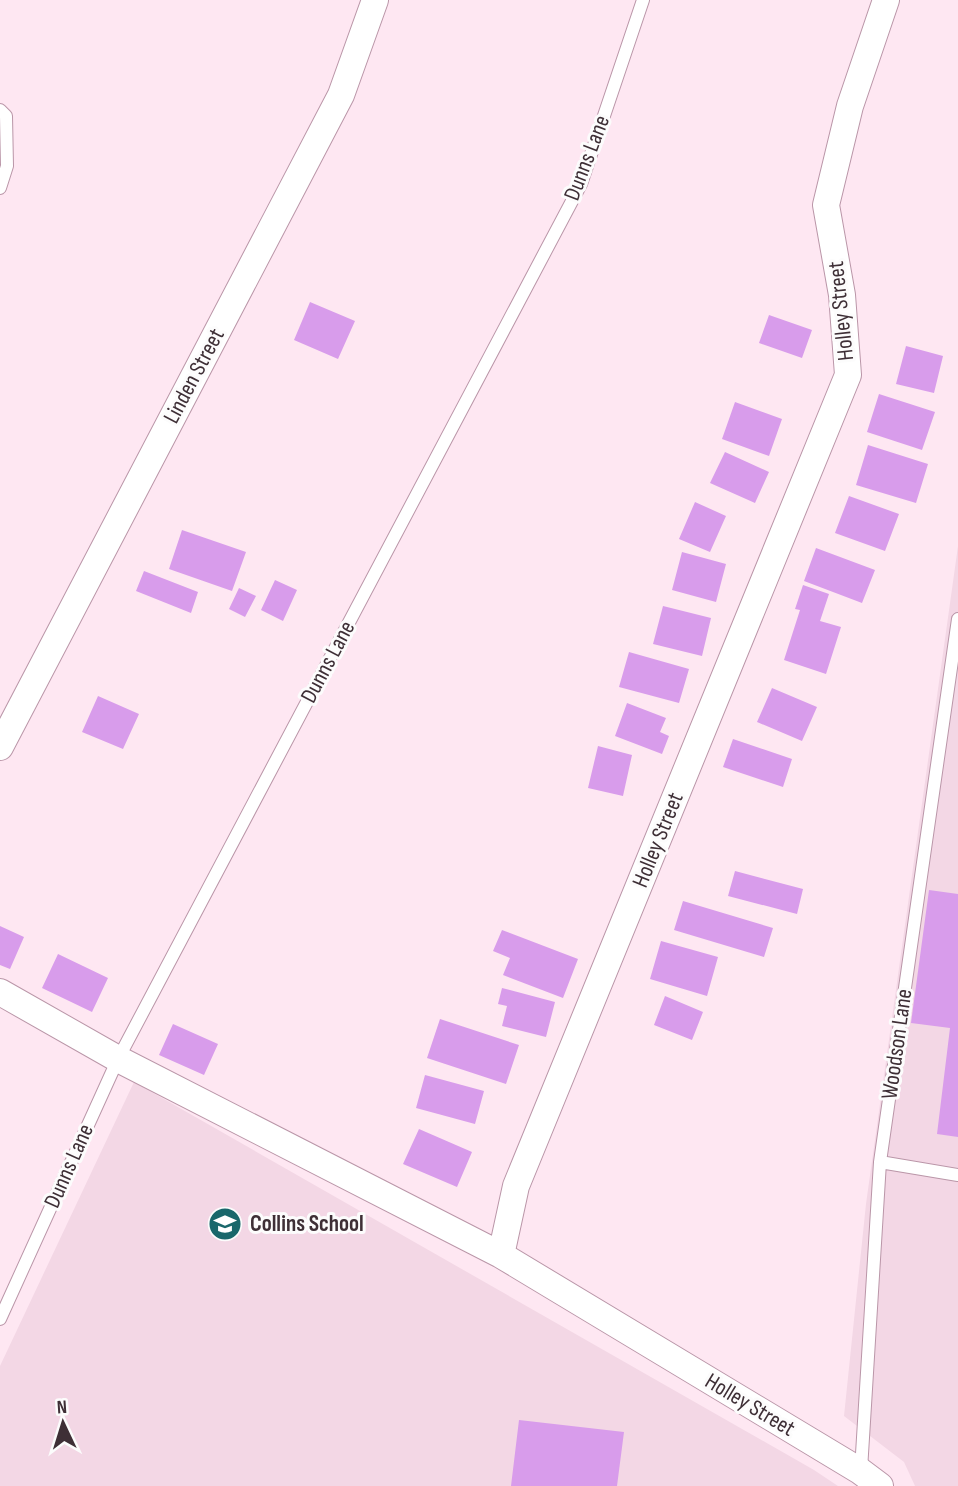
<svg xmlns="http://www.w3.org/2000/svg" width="958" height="1486" viewBox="0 0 958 1486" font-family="'Sofia Sans Condensed',sans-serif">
	<rect width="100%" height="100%" fill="#fee7f2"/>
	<path fill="#f3d7e5" d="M958 546V1486H915L904 1462 844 1416 866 1204Z
		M134 1082 814 1470 838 1486H0V1366Z"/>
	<path fill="#d89ceb" d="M310 302 355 321 338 359 294 340Z
		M769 315 812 330 802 358 759 343Z
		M906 346 943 356 934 393 896 384Z
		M879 394 935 412 922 450 867 432Z
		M735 402 782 419 769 456 722 439Z
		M868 445 928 464 916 503 856 485Z
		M725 452 769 472 755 503 710 483Z
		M849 496 899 514 885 551 835 533Z
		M695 502 726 516 710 552 679 539Z
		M182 530 246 552 232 591 169 569Z
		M816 548 875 570 862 603 804 581Z
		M682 552 726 564 716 602 672 590Z
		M144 571 198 592 191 613 136 591Z
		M275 580 297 590 283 621 261 610Z
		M803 585 829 594 820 621 841 627 826 674 784 660 800 610 795 609Z
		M239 588 256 596 245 617 229 609Z
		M663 606 711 618 702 656 653 644Z
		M629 652 689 669 679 703 619 687Z
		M772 688 817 707 802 741 757 722Z
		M98 696 139 714 123 749 82 732Z
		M627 703 666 718 660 732 669 736 662 754 615 736Z
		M733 739 792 759 783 787 723 767Z
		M598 746 632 755 623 796 588 788Z
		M735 871 803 889 797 914 728 896Z
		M929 890 958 894V1137L937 1134 950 1028 911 1023Z
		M683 901 773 928 764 957 674 930Z
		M0 926 24 937 10 969 0 965Z
		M502 930 578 959 563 998 503 975 510 958 493 951Z
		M661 941 718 957 707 996 650 979Z
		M58 954 108 978 92 1012 42 988Z
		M502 988 555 1002 546 1037 502 1026 507 1006 498 1004Z
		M665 996 703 1012 692 1040 654 1025Z
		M440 1019 519 1045 506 1084 427 1058Z
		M173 1024 218 1044 204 1075 159 1055Z
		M425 1075 484 1091 475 1124 416 1108Z
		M419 1129 472 1152 457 1187 403 1164Z
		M519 1420 624 1432 617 1486H511Z"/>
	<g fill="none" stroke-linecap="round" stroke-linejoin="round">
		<defs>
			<path id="lane" d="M0 110 6 116 7 166 0 188
				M880 1162 958 1175
				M0 1319 118 1059 581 184 643 0
				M861 1470 880 1162 958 619"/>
			<path id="street" d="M0 747 341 95 375 0
				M0 992 118 1059 501 1255 860 1471 880 1486
				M501 1255 516 1186 848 375 842 295 826 205 850 106 886 0"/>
		</defs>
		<use href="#lane" stroke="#ba96a8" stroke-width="14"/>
		<use href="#street" stroke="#ba96a8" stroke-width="28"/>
		<use href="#lane" stroke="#fff" stroke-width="12"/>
		<use href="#street" stroke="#fff" stroke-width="26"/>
	</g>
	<defs>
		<symbol id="school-disc" viewBox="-11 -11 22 22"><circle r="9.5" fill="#19676b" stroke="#fcfcfc"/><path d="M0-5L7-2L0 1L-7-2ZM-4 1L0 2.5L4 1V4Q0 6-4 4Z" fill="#fff"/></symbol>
	</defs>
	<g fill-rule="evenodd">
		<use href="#school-disc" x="206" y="1205" width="38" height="38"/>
	</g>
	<g text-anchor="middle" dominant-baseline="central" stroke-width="6" stroke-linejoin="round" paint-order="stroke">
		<g font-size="23" fill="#3e2f36" stroke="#fcfcfc">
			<text transform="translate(587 158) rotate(-69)">Dunns Lane</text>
			<text transform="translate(841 311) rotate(-96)">Holley Street</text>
			<text transform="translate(194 376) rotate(-62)">Linden Street</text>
			<text transform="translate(328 662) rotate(-62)">Dunns Lane</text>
			<text transform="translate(658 840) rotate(-68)">Holley Street</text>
			<text transform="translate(897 1044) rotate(-82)">Woodson Lane</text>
			<text transform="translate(69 1166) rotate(-66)">Dunns Lane</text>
			<text transform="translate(750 1405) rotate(31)">Holley Street</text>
		</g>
		<g font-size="23" font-weight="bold" fill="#3e2f36" stroke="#fcfcfc" text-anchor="start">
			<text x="250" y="1224">Collins School</text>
		</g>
	</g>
	<g transform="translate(63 1423) rotate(356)" stroke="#fcfcfc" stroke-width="5" paint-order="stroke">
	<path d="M0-5L12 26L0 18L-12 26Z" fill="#3e2f36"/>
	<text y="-10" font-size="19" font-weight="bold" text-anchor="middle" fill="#3e2f36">N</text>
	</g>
</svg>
